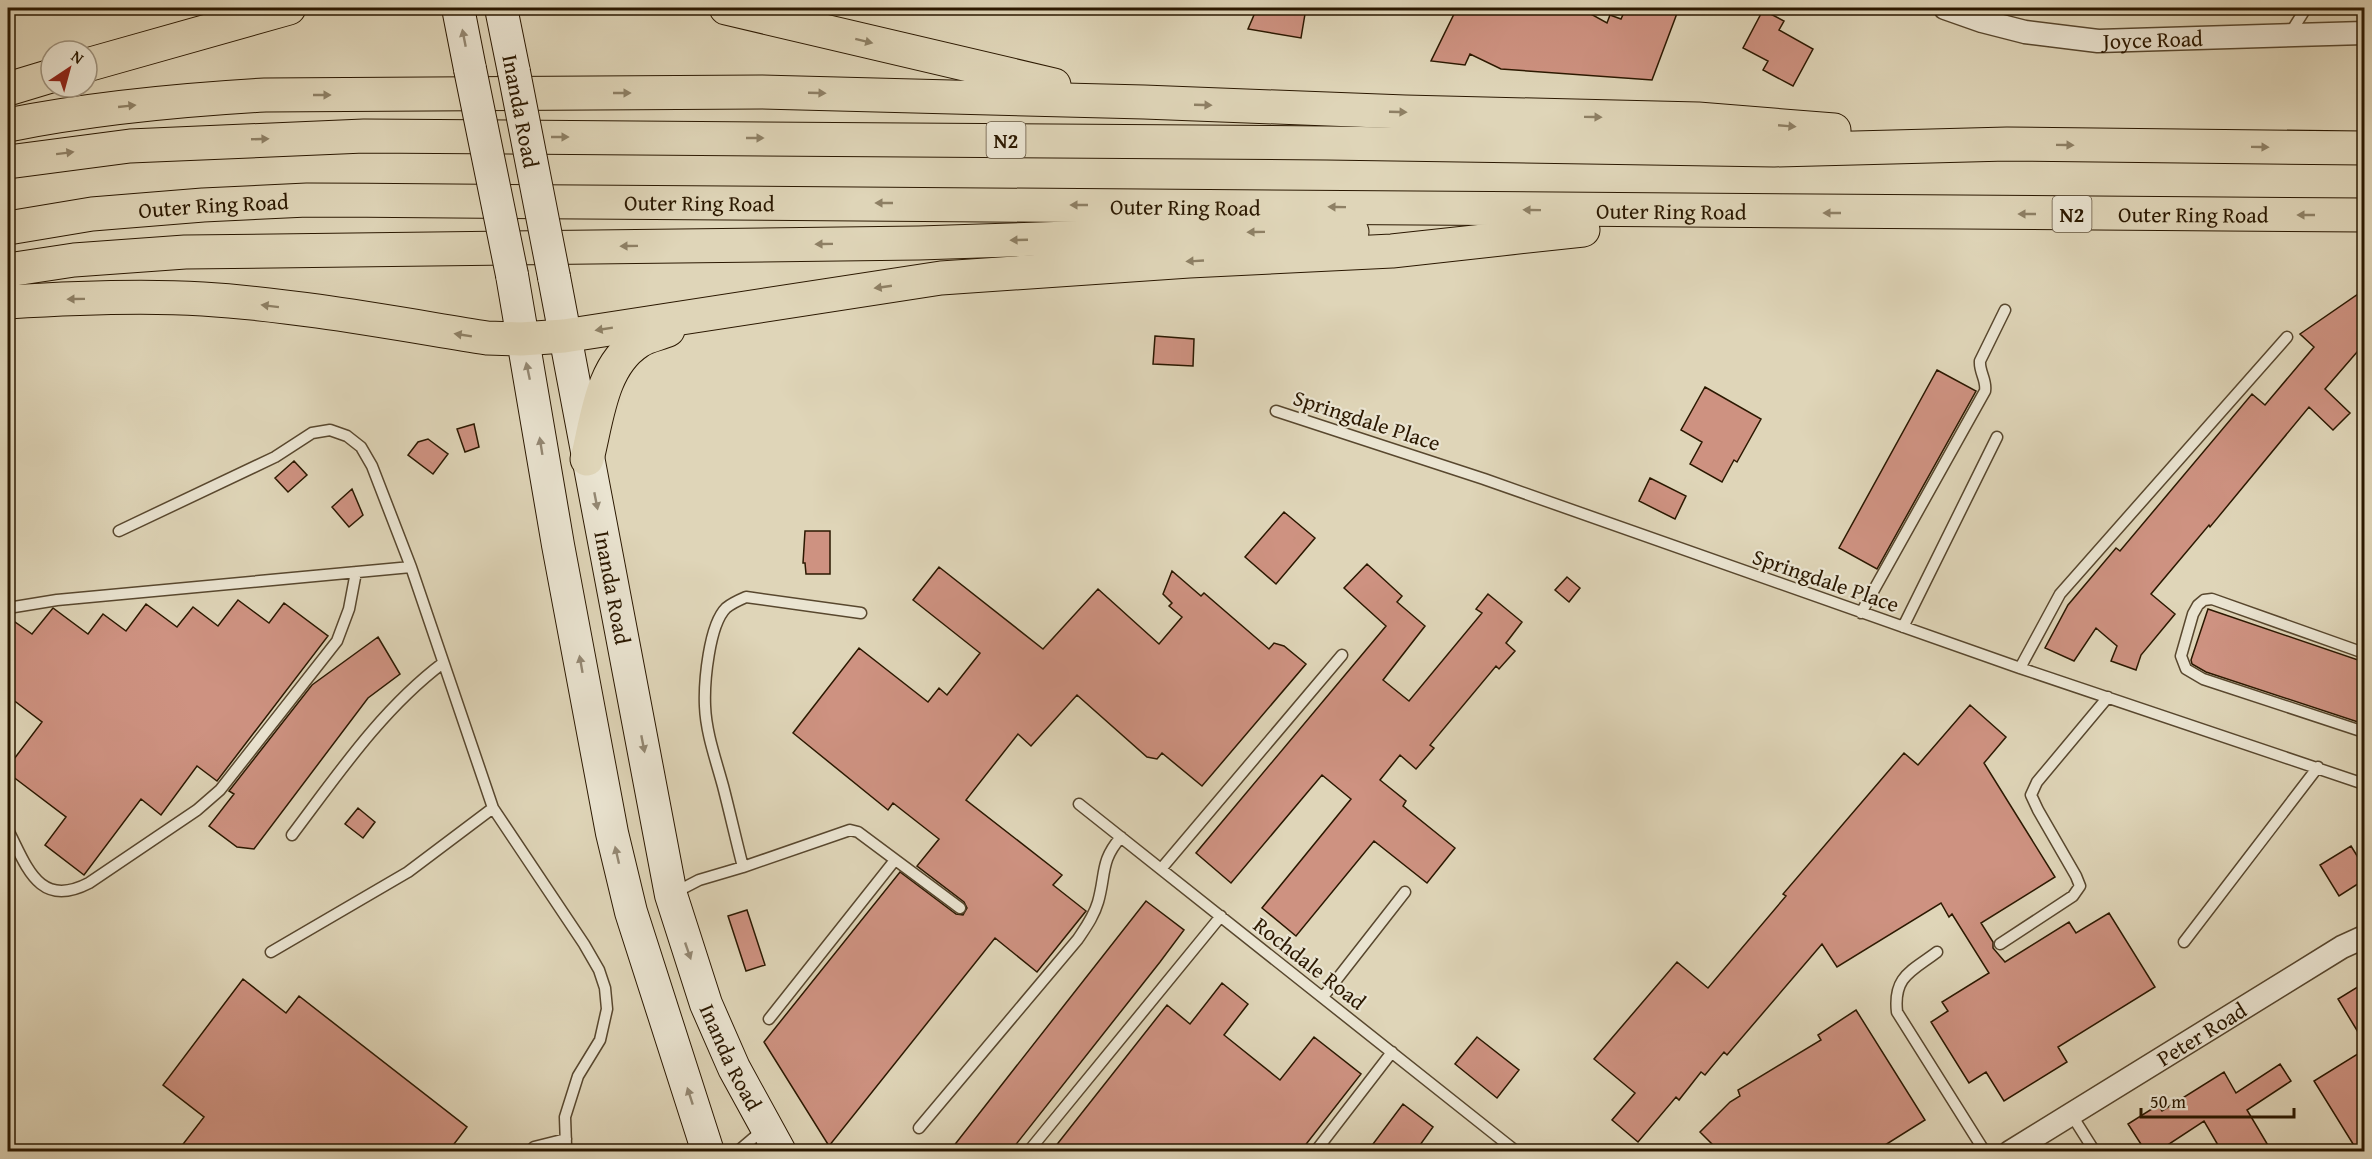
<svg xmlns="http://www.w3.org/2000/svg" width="2372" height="1159" viewBox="0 0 2372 1159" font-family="'Gentium Book Plus',serif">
	<rect width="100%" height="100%" fill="#dfd5b8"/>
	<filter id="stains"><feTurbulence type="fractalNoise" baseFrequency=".00333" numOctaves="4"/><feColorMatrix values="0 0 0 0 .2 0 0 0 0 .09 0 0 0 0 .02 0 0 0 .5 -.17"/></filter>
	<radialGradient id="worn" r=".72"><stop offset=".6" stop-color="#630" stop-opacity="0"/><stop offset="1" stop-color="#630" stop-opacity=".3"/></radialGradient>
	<path fill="#ce9281" stroke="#2b1800" stroke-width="1.5" d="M1257 8H1306L1301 38 1248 29Z
		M1457 8H1580L1607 23 1610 15 1621 19 1626 8H1679L1652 80 1501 69 1470 54 1465 65 1431 61Z
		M1763 10 1784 21 1779 30 1813 49 1793 86 1763 70 1768 61 1743 48Z
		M2364 290V344L2325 389 2350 413 2333 430 2309 407 2210 527 2209 525 2151 594 2175 614 2141 655 2136 670 2111 661 2117 646 2096 628 2074 661 2045 648 2068 605 2116 548 2120 551 2252 394 2265 405 2314 347 2300 334Z
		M1155 336 1194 339 1193 366 1153 364Z
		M1937 370 1976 391 1877 569 1839 548Z
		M1705 387 1761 419 1737 462 1734 460 1722 482 1690 464 1702 442 1681 430Z
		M474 424 479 447 465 452 457 429Z
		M428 439 448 454 433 474 408 455 418 442Z
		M294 461 307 475 288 492 275 478Z
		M1650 478 1686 496 1675 519 1639 501Z
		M352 489 363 515 349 527 332 507Z
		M1284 512 1315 538 1276 584 1245 557Z
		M805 531H830V574H806L805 563H803Z
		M1367 564 1402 596 1397 602 1425 626 1383 680 1409 701 1482 613 1476 609 1488 594 1522 622 1506 643 1515 651 1499 669 1496 666 1430 745 1434 748 1416 769 1400 755 1380 780 1406 801 1403 806 1455 848 1427 883 1374 841 1296 936 1262 908 1351 799 1322 775 1231 883 1196 853 1386 626 1344 588Z
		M939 567 1043 649 1098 589 1159 644 1182 617 1169 606 1172 603 1163 594 1172 571 1201 596 1204 593 1269 649 1274 643 1284 646 1306 664 1202 786 1162 753 1157 759 1147 757 1077 695 1031 746 1018 734 966 800 1062 875 1053 885 1086 911 1037 972 995 938 829 1146 764 1042 900 872 956 914 963 915 967 908 964 902 917 866 939 839 893 803 888 810 793 733 859 648 928 702 939 688 947 695 980 653 913 600Z
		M1567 577 1580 588 1569 602 1555 590Z
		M238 600 269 623 284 603 328 636 217 781 197 766 161 815 141 799 84 875 45 845 66 817 8 773V767L42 722 8 696V631L15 622 32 634 53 608 88 634 103 614 126 631 146 604 177 627 193 607 218 626Z
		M2208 609 2364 662V724L2206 672 2192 664 2191 660Z
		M378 637 400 674 368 698 254 849 237 847 209 826 234 794 229 791 312 685Z
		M1970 705 2006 737 1984 763 2055 877 1981 923 1993 942V948L2005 962 2069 922 2076 933 2109 913 2155 987 2058 1047 2067 1062 2004 1101 1986 1072 1969 1083 1931 1022 1948 1011 1942 1002 1989 973 1952 914 1949 917 1941 903 1837 967 1822 944 1727 1055 1724 1052 1705 1075 1701 1072 1679 1100 1676 1097 1638 1142 1612 1120 1635 1093 1594 1059 1677 962 1708 988 1786 896 1783 894 1904 753 1918 765Z
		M358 808 375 822 363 838 345 824Z
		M2351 846 2364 867V880L2339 896 2320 865Z
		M1146 901 1184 930 1160 962 1010 1152H949Z
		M747 910 765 965 746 971 728 916Z
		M243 979 286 1013 299 996 467 1127 448 1152H177L204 1117 163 1085Z
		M1222 983 1248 1004 1224 1035 1280 1080 1314 1037 1361 1074 1300 1152H1051L1167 1005 1190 1024Z
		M2364 983V1042L2338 999Z
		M1856 1010 1925 1120 1874 1152H1720L1700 1132 1730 1102 1740 1096 1738 1090 1821 1040 1818 1035Z
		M1477 1037 1519 1070 1497 1098 1455 1064Z
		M2364 1050V1152H2358L2314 1081Z
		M2280 1064 2291 1081 2247 1110 2272 1152H2222L2204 1121 2157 1152H2146L2128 1124 2158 1105 2162 1111 2224 1072 2236 1093Z
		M1403 1104 1433 1127 1415 1152H1367Z"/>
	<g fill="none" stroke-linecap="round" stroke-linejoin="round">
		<defs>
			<path id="service" d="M2289 35 2306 8
				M1276 411 1484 479 2020 668 2364 784
				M119 531 275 457 312 433 330 430 347 436 361 447 372 466 411 567
				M8 608 57 600 411 567 493 808 584 944 599 970 605 988 607 1009 600 1040 578 1076 565 1117 566 1146 569 1152
				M1861 613 1985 391C1987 380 1979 372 1980 361L2005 310
				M1903 627 1997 437
				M2364 653 2212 599 2204 600 2198 605 2193 614 2181 656 2186 669 2203 679 2364 732
				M2020 668 2060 594 2287 337
				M1079 804 1517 1152
				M8 830C27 867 39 909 89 883L197 810 220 790 337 641 349 609 356 572
				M292 835C338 774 382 709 443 663
				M743 867 850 830 858 832 960 908
				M1161 869 1342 655
				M674 893 699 880 743 867C736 840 730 813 723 786 716 760 706 733 705 706 704 682 709 625 726 608 732 603 739 600 746 597L861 613
				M2184 942 2318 767
				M2000 944 2073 896 2080 886 2076 876 2038 810 2031 795 2037 782 2108 697
				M271 952 408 872 493 808
				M1937 952C1912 971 1893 976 1897 1012L1985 1152
				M1323 997 1405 892
				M769 1019 895 860
				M2071 1114 2095 1152
				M919 1128 1078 939C1086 927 1094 916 1098 902 1106 874 1100 861 1121 837
				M529 1152 534 1147 566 1139
				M737 1152 764 1129
				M1028 1152 1221 916
				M1315 1152 1392 1052"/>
			<g id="minor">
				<path id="s1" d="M1945 8 1982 21 2025 32 2098 41 2364 33"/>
				<path id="s2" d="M2010 1152 2342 947 2364 937"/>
			</g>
			<g id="secondary">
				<path d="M458 8 470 69"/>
				<path d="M501 8 514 72"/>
				<path d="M512 275 558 545 612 833 631 912 708 1152"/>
				<path id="s3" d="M554 277 671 895 706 1004 734 1068 780 1152"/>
			</g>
			<g id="motorway">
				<path d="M726 8 1054 85"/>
				<path d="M87 65 289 8"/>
				<path d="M8 89 51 76"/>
				<path d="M8 125C93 108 178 100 265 95L762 92 1144 102 1405 112 1698 119 1834 130"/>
				<path d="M8 162 130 146 364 136 1327 143 1774 150 2007 144 2364 148"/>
				<path id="s4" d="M8 228 92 214 203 205 307 200C993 204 1679 213 2364 215"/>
				<path d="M8 270 74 260 185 252 919 243 1253 232H1352"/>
				<path d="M8 302C72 298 139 295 203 299 298 305 393 323 487 338L521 339 564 336 941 278 1189 261 1392 251 1583 230"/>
				<path d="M587 459C597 420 601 366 638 342 646 336 659 334 668 330"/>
			</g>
		</defs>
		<use href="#service" stroke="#58472e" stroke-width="13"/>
		<use href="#minor" stroke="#58472e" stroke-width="25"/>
		<use href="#secondary" stroke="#2b1800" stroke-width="34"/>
		<use href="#motorway" stroke="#2b1800" stroke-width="35"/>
		<use href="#service" stroke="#eae4d1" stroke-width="10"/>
		<use href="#minor" stroke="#eae4d1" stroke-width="22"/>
		<use href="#secondary" stroke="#eae4d1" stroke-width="32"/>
		<use href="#motorway" stroke="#dfd5b8" stroke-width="33"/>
		<defs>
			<path id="secondary-bridge" d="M470 69 512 275
				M514 72 554 277"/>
		</defs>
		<use href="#secondary-bridge" stroke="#2b1800" stroke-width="34" stroke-linecap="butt"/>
		<use href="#secondary-bridge" stroke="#eae4d1" stroke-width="32"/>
	</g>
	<defs><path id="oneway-solid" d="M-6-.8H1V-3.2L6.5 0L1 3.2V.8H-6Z" transform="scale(1.5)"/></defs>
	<g fill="#948873">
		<use href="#oneway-solid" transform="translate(464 38) rotate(-101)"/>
		<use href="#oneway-solid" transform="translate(528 371) rotate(-102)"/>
		<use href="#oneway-solid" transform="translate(541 446) rotate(-99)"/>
		<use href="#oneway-solid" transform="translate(596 501) rotate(79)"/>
		<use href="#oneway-solid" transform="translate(581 664) rotate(-100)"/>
		<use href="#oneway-solid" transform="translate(643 744) rotate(79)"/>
		<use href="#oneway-solid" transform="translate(617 855) rotate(-103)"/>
		<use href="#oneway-solid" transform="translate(688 951) rotate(71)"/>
		<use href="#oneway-solid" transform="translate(690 1096) rotate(-108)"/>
	</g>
	<g fill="#8e8065">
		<use href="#oneway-solid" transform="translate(864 41) rotate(14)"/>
		<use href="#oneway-solid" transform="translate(622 93)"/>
		<use href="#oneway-solid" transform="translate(817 93) rotate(2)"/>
		<use href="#oneway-solid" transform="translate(322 95)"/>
		<use href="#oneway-solid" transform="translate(1203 105) rotate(2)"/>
		<use href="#oneway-solid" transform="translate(127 106) rotate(-6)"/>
		<use href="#oneway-solid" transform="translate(1398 112) rotate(2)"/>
		<use href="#oneway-solid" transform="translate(1593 117) rotate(1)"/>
		<use href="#oneway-solid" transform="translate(1787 126) rotate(5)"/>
		<use href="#oneway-solid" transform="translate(560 137)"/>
		<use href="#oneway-solid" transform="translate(755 138)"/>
		<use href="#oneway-solid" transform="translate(260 139) rotate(-2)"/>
		<use href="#oneway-solid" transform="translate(2065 145) rotate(1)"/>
		<use href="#oneway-solid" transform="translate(2260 147) rotate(1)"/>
		<use href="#oneway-solid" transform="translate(65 153) rotate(-7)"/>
		<use href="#oneway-solid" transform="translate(884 203) rotate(-180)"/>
		<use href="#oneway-solid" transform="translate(1079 205) rotate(-180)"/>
		<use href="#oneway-solid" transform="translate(1337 207) rotate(-179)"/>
		<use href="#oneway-solid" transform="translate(1532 210) rotate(-179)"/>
		<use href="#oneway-solid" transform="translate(1832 213) rotate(-180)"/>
		<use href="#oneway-solid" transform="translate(2027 214) rotate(-180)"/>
		<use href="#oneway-solid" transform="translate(2306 215) rotate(-180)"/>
		<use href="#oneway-solid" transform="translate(1256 232) rotate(179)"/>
		<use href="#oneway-solid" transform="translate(1019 240) rotate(178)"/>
		<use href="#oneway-solid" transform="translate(824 244) rotate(179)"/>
		<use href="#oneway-solid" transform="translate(629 246) rotate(179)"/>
		<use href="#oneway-solid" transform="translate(1195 261) rotate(177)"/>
		<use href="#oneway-solid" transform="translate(883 287) rotate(172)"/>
		<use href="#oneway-solid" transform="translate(76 299) rotate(179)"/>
		<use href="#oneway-solid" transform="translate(270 306) rotate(-173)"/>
		<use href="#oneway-solid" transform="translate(604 329) rotate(171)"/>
		<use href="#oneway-solid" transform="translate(463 335) rotate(-171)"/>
	</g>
	<g text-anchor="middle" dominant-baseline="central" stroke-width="4.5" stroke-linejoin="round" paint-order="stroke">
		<g fill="#eae4d1" stroke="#64553f" stroke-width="1.5">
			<rect x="986.5" y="122" width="39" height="36" rx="4.5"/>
			<rect x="2052.5" y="196" width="39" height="36" rx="4.5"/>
		</g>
		<g font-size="21" font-weight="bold" fill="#2b1800">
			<text x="1006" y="140">N2</text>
			<text x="2072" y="214">N2</text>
		</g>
		<g font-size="22" fill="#2b1800" stroke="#eae4d1">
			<text stroke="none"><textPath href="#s1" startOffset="212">Joyce Road</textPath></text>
			<text transform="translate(521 111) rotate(79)">Inanda Road</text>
			<text stroke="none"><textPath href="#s4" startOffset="693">Outer Ring Road</textPath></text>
			<text stroke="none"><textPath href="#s4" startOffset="207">Outer Ring Road</textPath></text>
			<text stroke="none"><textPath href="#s4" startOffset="1179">Outer Ring Road</textPath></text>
			<text stroke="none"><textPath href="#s4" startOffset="1665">Outer Ring Road</textPath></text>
			<text stroke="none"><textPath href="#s4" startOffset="2187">Outer Ring Road</textPath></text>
			<text transform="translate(1367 420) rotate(18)">Springdale Place</text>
			<text transform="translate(1826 580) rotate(19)">Springdale Place</text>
			<text stroke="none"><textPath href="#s3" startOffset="316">Inanda Road</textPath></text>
			<text transform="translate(1310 963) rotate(38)">Rochdale Road</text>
			<text stroke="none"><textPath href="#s2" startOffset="225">Peter Road</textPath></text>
			<text stroke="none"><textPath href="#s3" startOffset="802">Inanda Road</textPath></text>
		</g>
	</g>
	<rect width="2372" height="1159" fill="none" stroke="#dfd5b8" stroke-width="30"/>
	<rect x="9" y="9" width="2354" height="1141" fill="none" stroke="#2b1800" stroke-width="3"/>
	<rect x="15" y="15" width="2342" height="1129" fill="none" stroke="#2b1800" stroke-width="1.5"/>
	<g transform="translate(69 69) rotate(36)"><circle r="28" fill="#eae4d1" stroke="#9e927d" stroke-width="1.5"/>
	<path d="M0-4.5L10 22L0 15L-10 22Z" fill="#8f2418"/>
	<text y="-9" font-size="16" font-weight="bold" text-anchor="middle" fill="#2b1800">N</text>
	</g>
	<path d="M2141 1108v9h153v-9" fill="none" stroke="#2b1800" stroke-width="3"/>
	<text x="2150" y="1108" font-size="18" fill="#2b1800" stroke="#eae4d1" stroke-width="4.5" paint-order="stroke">50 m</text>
	<rect width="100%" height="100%" filter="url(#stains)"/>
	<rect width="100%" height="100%" fill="url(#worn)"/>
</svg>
